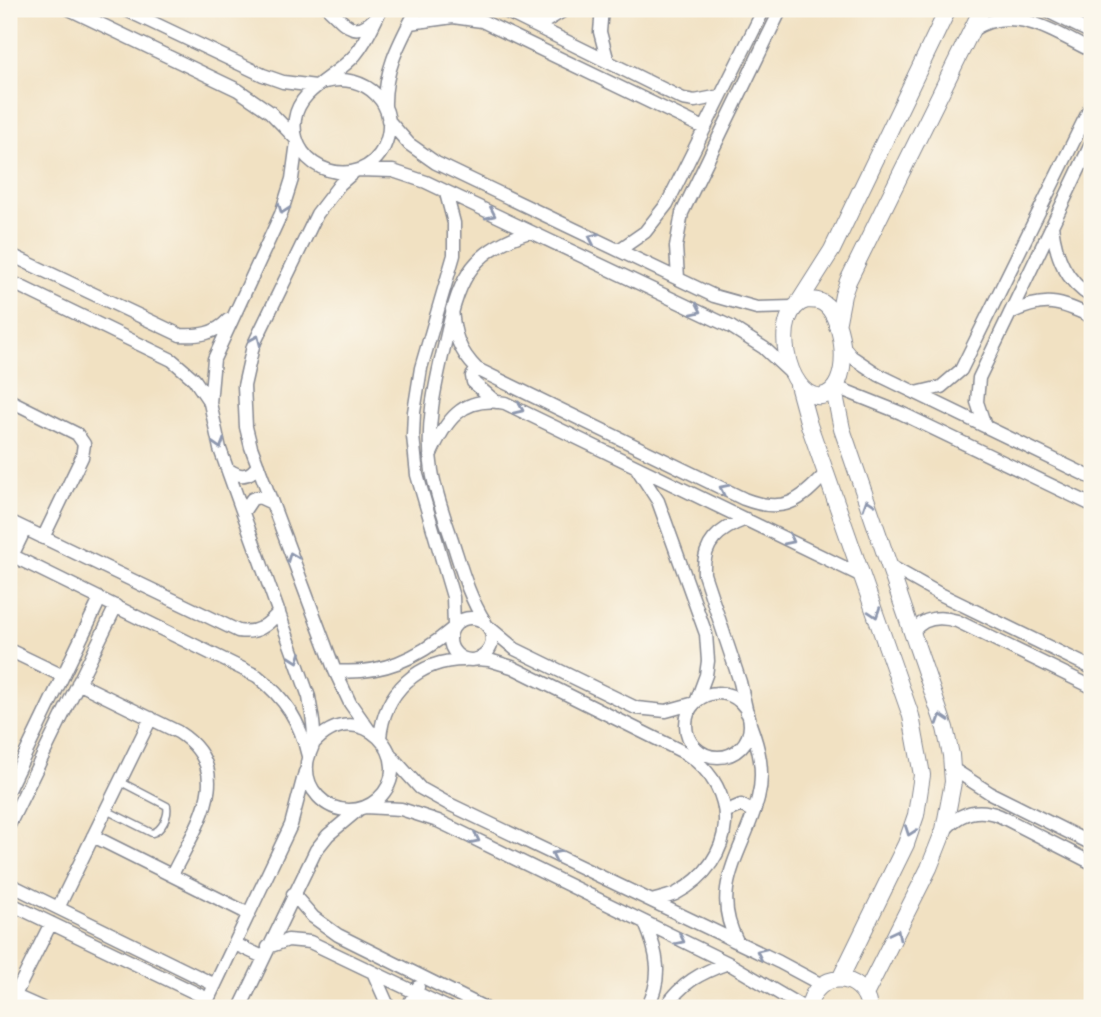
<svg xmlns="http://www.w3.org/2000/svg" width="1101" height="1017" viewBox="0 0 1101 1017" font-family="'Comic Neue',sans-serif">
	<rect width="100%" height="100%" fill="#fbf7ec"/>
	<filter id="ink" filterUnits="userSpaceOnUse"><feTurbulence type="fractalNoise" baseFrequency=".0143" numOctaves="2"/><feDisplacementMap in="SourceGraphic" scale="14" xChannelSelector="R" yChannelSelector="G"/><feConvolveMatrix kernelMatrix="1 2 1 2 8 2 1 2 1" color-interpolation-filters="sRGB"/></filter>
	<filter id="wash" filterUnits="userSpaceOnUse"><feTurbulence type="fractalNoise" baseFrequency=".00686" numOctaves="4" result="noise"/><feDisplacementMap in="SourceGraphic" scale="28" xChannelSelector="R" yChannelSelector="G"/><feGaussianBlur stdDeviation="1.57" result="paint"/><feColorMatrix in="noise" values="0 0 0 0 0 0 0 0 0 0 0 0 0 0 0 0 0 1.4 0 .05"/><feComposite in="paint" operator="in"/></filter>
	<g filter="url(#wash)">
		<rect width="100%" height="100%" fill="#f1e1c2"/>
	</g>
	<g filter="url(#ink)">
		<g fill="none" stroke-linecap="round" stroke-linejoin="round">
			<defs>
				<path id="service" d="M106 810 152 833C162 831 169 815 167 806L121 782"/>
				<path id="minor" d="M69 9 238 90 270 112 297 140
					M124 9 263 75 283 82 316 86
					M329 9C344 23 354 39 374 19
					M501 9 683 99 695 101 720 96
					M602 9 600 32 608 62
					M1043 9 1092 33
					M410 23 453 17 482 21 704 128
					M531 24 546 21 566 9
					M971 31C1012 2 1053 32 1092 51
					M325 82C365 71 403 106 384 147 361 194 288 171 295 119 299 89 336 77 355 55 367 41 373 25 381 9
					M385 106C384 69 401 40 417 9
					M388 120 409 144 436 163 714 296 757 308 793 307
					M297 142 292 179 281 214 214 359 210 403 220 449 309 697C311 711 316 730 313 745 311 752 307 757 307 765 305 789 325 810 349 810 360 810 370 806 378 799 420 760 359 692 313 744
					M359 170 393 171 426 182 731 327 764 348 793 375
					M355 171 340 184 317 214 253 346 244 386 246 427 251 447 335 671 350 703 369 730
					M446 193 454 223V255L421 368 414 412 413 436 417 475 453 597 454 626
					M1052 226C1056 256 1065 281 1092 297
					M619 250 645 232 667 204 764 9
					M9 254 180 335C199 336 215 334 228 320
					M678 278 676 247 682 213 781 9
					M9 281 172 360 194 379 209 401
					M452 309C454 335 459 351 477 369L744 499C783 514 800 502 826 473
					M1010 313C1045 297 1059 301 1092 317
					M842 345 852 357 879 375 1092 478
					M477 369 472 376 473 382 496 402
					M836 387 901 413 1092 505
					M916 393 941 387 961 370 1092 104
					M9 400 77 434 84 444 82 457 43 538
					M985 426 977 402 979 378 1092 142
					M430 456C445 421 462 395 505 403L862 576
					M636 467 658 501 706 634 708 661 706 675 696 702
					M229 470C241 478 250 477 258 465
					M244 511 252 499 259 497 272 503
					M746 519C719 529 702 543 704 574L740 682 747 713
					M9 521 238 631C257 634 267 626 279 612
					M9 554 257 676C285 698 300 721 308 756
					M12 556 25 529
					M890 566 938 593 1092 668
					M450 639a21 21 0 1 1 42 0a21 21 0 1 1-42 0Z
					M485 622C469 597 462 571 453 543 445 519 436 495 432 471 425 428 435 385 445 343 458 284 466 253 529 232
					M490 628 515 649 636 708 666 711 695 703
					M913 632C923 617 940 616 957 621L1092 687
					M9 650 63 676
					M477 659 489 660 512 667 685 753C743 790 736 861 677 893 670 897 660 898 652 901
					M335 671C381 675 417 659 452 629
					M78 683 178 732C239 771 195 827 172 875
					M686 725a32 32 0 1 1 64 0a32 32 0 1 1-64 0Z
					M380 738C384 692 418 660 465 660
					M392 757 420 788 447 803 779 962 822 985
					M953 769 990 793 1092 844
					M9 788 100 599
					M365 807 401 809 438 821 728 963 804 1008
					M727 811 741 805 750 810 753 814
					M9 825 116 606
					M945 830C960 812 978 807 1000 816L1092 863
					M93 836 249 914
					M9 884 215 985
					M293 894 313 917 338 935 485 1008
					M9 903 208 999
					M58 908 151 718
					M645 923C658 953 663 978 647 1008
					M737 941C708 887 745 850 758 798 765 772 759 748 750 724
					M235 944 263 957
					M268 947 288 940 310 942 448 1008
					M373 972 389 1008
					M15 996 42 1008
					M9 1007 51 923
					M204 1008 291 825 305 772
					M240 1008 316 850 328 835 358 810
					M407 1008 418 987
					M665 1008C681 983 700 973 728 963"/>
				<path id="tertiary" d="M807 300C812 300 818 300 823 303 845 316 854 391 821 396 787 400 768 310 807 300Z
					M799 302 832 250 948 9
					M837 326 843 295 848 281 982 9
					M798 385 809 425 911 716 922 775 916 815 906 844 840 979
					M834 390 842 429 945 728 951 755 953 782 944 830 929 868 865 995
					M809 1008C814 970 864 970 869 1008"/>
			</defs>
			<use href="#service" stroke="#868890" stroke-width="9"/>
			<use href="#minor" stroke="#868890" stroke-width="15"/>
			<use href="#tertiary" stroke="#868890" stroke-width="18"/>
			<use href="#service" stroke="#fff" stroke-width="6"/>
			<use href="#minor" stroke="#fff" stroke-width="12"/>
			<use href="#tertiary" stroke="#fff" stroke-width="16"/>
		</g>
		<defs><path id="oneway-chevron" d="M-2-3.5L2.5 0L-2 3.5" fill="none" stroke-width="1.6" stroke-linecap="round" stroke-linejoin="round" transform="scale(1.75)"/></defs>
		<g stroke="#8d97ae">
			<use href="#oneway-chevron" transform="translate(283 209) rotate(110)"/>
			<use href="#oneway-chevron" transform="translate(491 214) rotate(25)"/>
			<use href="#oneway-chevron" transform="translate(593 238) rotate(-155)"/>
			<use href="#oneway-chevron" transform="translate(697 310) rotate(25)"/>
			<use href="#oneway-chevron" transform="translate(256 340) rotate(-67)"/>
			<use href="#oneway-chevron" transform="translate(519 409) rotate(24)"/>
			<use href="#oneway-chevron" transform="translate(219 444) rotate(73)"/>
			<use href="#oneway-chevron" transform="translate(724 489) rotate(-154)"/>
			<use href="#oneway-chevron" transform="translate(868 504) rotate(-109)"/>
			<use href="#oneway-chevron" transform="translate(790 540) rotate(26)"/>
			<use href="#oneway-chevron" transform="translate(292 557) rotate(-111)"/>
			<use href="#oneway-chevron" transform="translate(875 613) rotate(71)"/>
			<use href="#oneway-chevron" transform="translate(296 658) rotate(70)"/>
			<use href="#oneway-chevron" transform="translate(942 719) rotate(-108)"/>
			<use href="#oneway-chevron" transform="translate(910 831) rotate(110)"/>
			<use href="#oneway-chevron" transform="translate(475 839) rotate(26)"/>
			<use href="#oneway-chevron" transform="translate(556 855) rotate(-154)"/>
			<use href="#oneway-chevron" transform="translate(896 934) rotate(-63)"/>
			<use href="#oneway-chevron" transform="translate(680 940) rotate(26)"/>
			<use href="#oneway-chevron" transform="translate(761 953) rotate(-155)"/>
		</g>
	</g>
	<rect width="1101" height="1017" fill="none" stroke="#fbf7ec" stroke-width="35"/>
</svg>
